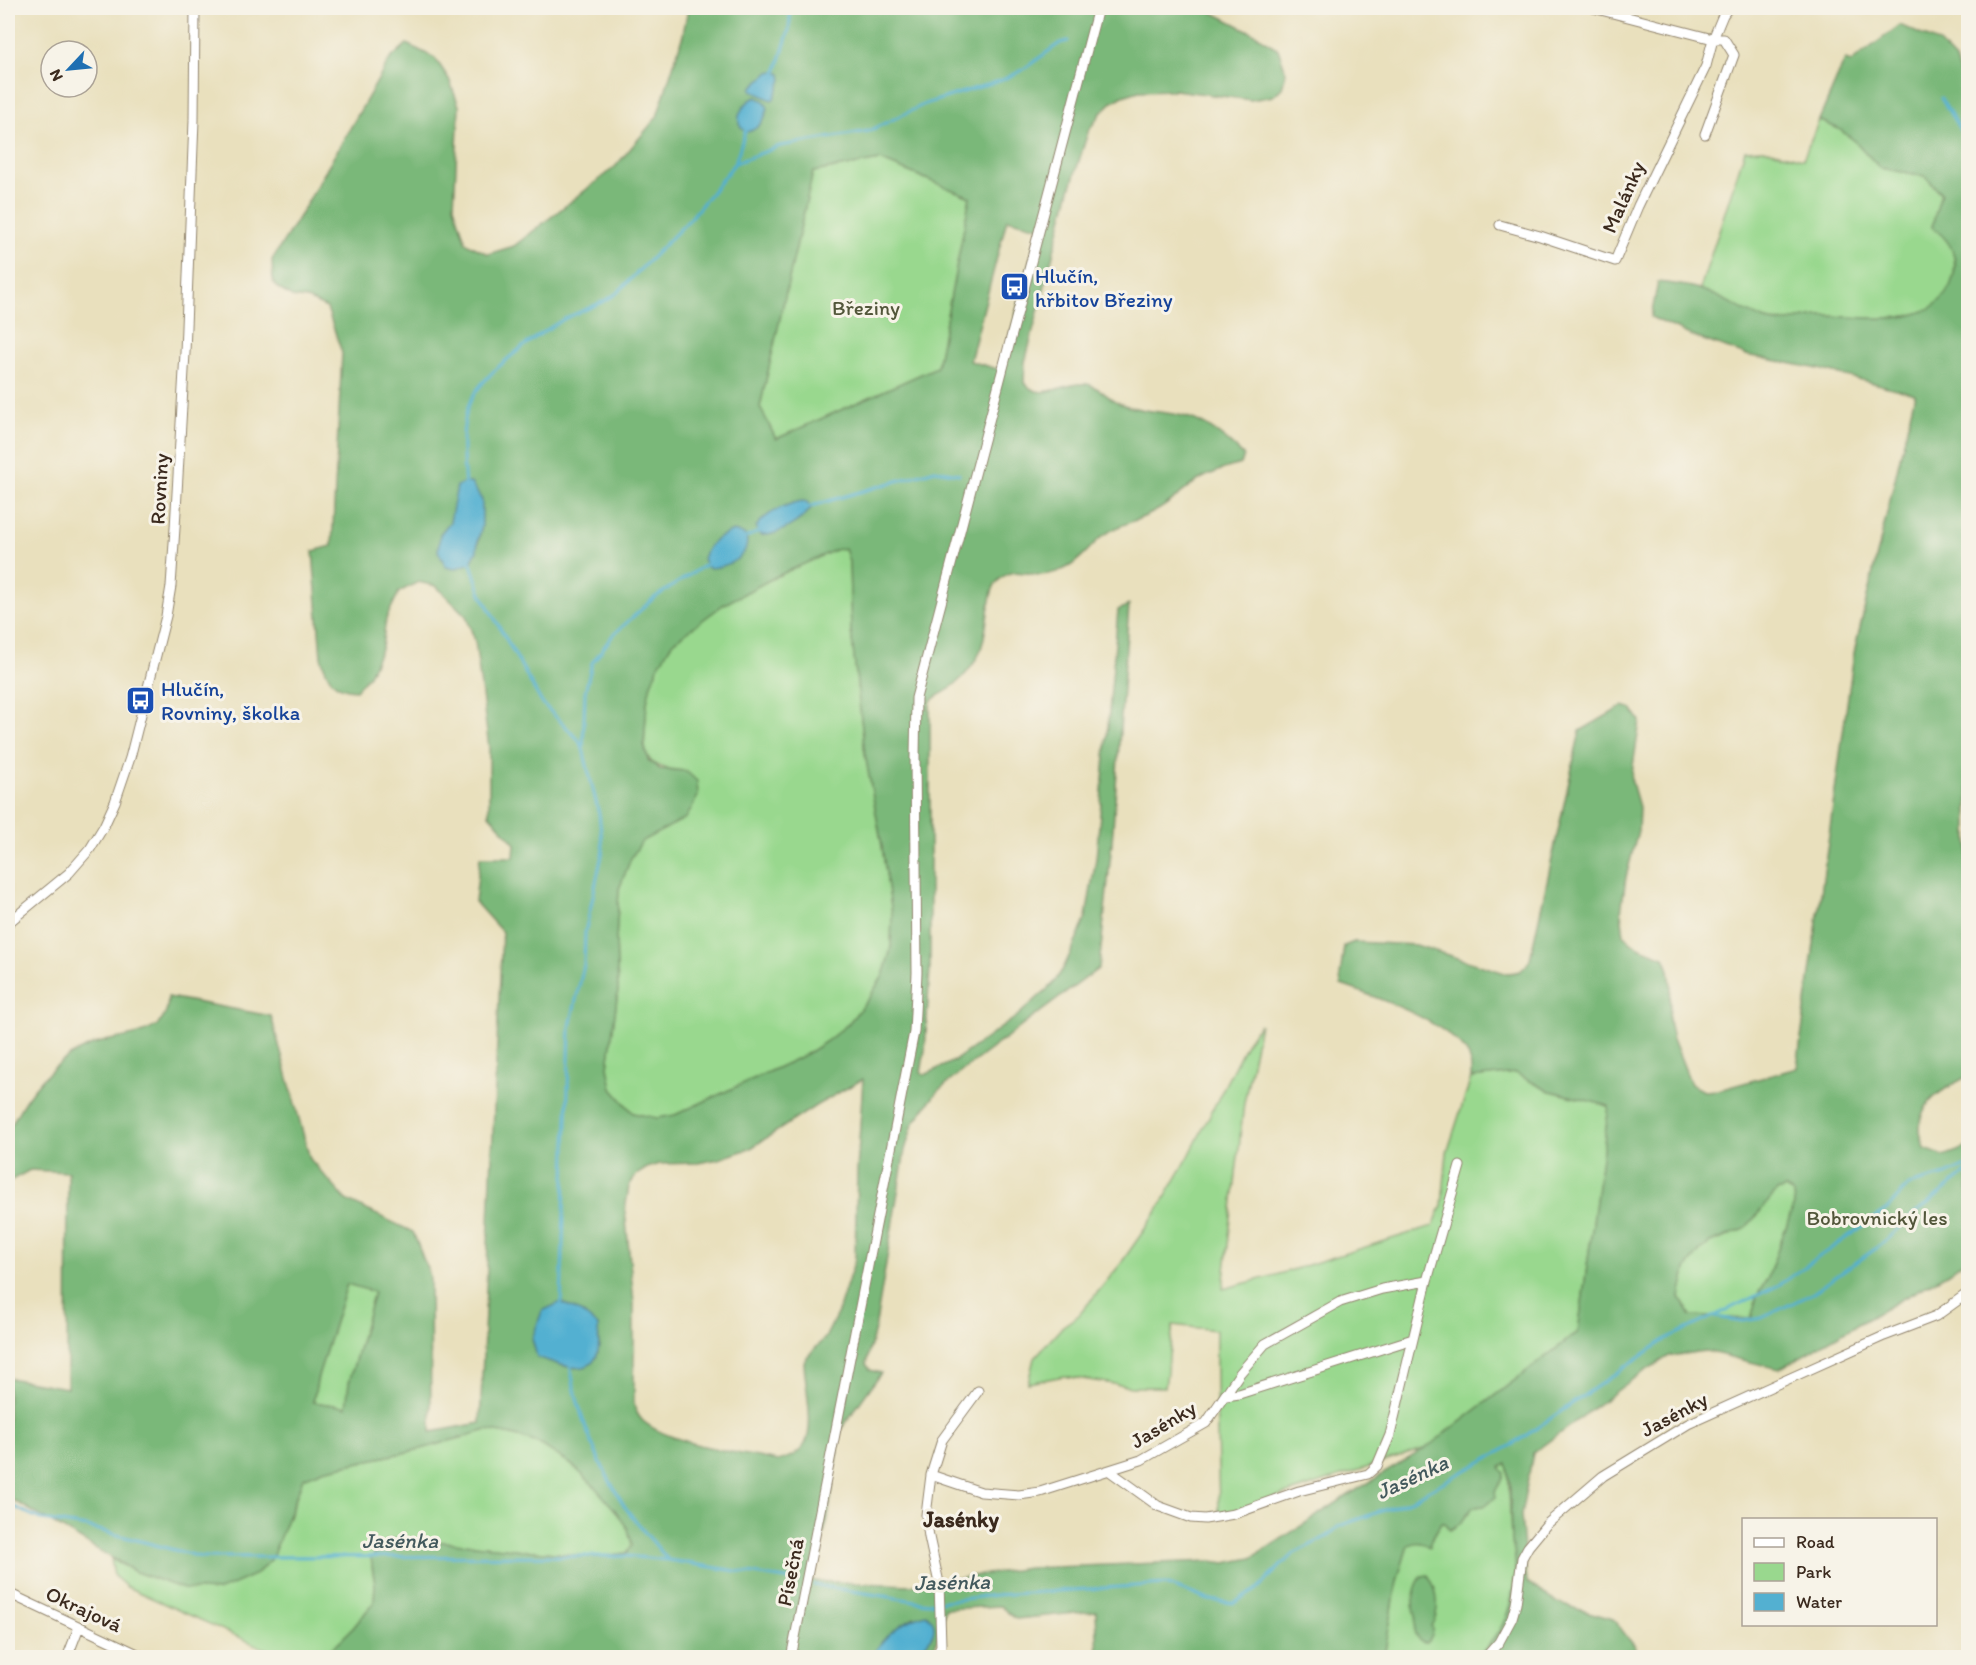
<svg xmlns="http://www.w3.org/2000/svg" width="1976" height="1665" viewBox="0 0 1976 1665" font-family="Itim,sans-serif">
	<rect width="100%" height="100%" fill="#f7f3e8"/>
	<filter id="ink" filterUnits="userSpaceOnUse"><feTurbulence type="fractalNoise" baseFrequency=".0167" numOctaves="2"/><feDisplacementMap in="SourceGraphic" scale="12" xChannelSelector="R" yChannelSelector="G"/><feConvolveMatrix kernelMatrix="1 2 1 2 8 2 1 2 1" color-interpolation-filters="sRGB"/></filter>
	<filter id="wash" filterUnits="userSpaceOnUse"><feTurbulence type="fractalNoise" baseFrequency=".008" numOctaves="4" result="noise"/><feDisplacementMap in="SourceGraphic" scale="24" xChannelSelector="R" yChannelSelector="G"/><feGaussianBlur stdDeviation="1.35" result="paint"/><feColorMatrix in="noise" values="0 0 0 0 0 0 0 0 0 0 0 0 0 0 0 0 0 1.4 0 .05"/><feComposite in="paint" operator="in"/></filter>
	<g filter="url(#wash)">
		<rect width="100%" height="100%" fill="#e9e0bd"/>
		<path fill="#99d88e" stroke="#6a8156" stroke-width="1.5" d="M1819 120 1839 129 1855 141 1880 168 1925 176 1941 194 1932 227C1950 240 1957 251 1954 273 1945 333 1863 316 1821 316 1803 317 1783 325 1766 320 1744 313 1721 299 1700 289L1745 150 1763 149 1803 159Z
			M880 160 970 197 937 367 776 439 760 407 813 172Z
			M845 548 849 562 851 630 865 754 881 840 892 914 891 949 883 976 869 998 848 1024 827 1041 805 1055 675 1115 657 1119 633 1113 612 1089 608 1067 618 990 616 940 619 889 631 858 642 840 658 831 686 771C657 768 642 766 645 733 646 716 646 698 651 683 655 670 663 653 673 643 711 602 784 574 835 549Z
			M1260 1024 1244 1103 1223 1289 1276 1275 1433 1226 1442 1205 1447 1153 1471 1078 1515 1073 1547 1090 1609 1106 1578 1332 1426 1448 1233 1512 1219 1514C1218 1452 1215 1391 1216 1330L1173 1325 1165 1387H1132L1064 1376 1028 1383 1034 1358 1063 1326 1079 1315 1119 1266 1158 1210 1189 1156 1248 1040Z
			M1785 1188 1793 1193 1794 1205 1768 1277 1757 1296 1751 1320 1691 1316 1680 1297 1686 1269 1700 1251 1710 1243 1729 1236 1757 1216 1766 1202 1777 1191Z
			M347 1284 374 1291 349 1383 347 1407 313 1402 318 1376Z
			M487 1430C504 1433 521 1436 537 1443 567 1456 611 1497 627 1527 630 1533 631 1540 632 1545L627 1553 595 1557 402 1538 372 1567 375 1584 374 1602 353 1628 323 1658 283 1657 127 1587 114 1576 111 1559 136 1572 184 1589 218 1591 289 1517 303 1478 323 1470 421 1449Z
			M1508 1463 1511 1542C1521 1560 1512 1606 1503 1624 1497 1637 1487 1647 1478 1657L1384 1658 1397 1581 1408 1545 1415 1542 1429 1544 1441 1523H1445L1450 1530 1473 1507 1484 1506 1503 1478V1473L1500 1466Z"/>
		<path fill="#7ab879" stroke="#5a714c" stroke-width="1.5" fill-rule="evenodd" d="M688 8H1204L1255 34 1278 49 1286 72 1282 88 1273 96 1251 100 1175 90 1139 91 1123 96 1111 103 1100 114 1088 132 1069 193 1025 362 1024 382C1041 405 1065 380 1087 384 1100 387 1108 398 1119 403 1139 412 1162 411 1183 416 1205 421 1228 440 1244 456L1241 464C1226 468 1212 472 1199 480 1183 490 1171 504 1154 512 1138 521 1119 524 1104 535 1092 544 1083 558 1070 566 1062 571 1049 575 1039 575 1023 573 1010 567 997 582 986 594 989 636 978 656 971 670 960 681 948 690 941 695 934 696 930 703V968L925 1050 921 1072 925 1075 954 1061 1016 1017 1053 984 1063 969 1078 937 1086 917 1096 859 1118 610 1129 605 1112 842 1099 968 967 1067 937 1092 913 1124 905 1150 875 1329 866 1364 870 1370 881 1373 841 1429 828 1518 811 1581 910 1585 1028 1568 1211 1561 1225 1563 1252 1558 1350 1494 1426 1448 1578 1332 1609 1106 1547 1090 1515 1073 1471 1078C1471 1071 1472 1062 1468 1055 1449 1022 1376 997 1341 985L1340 976 1344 946 1354 942 1416 945 1505 973C1519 973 1524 971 1530 959L1580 731 1623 706 1632 709 1640 721 1631 779 1639 807 1638 831 1626 877 1621 912 1624 935 1631 943 1643 949 1664 957 1669 970 1671 985 1669 1021 1673 1039 1691 1084 1704 1091 1719 1090 1797 1068 1854 653 1915 394 1819 369 1746 355 1692 336 1651 317 1658 282C1672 284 1686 285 1699 289 1722 296 1743 312 1766 320 1783 326 1802 317 1820 316 1868 316 1945 334 1955 269 1957 251 1946 237 1932 227L1941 193 1925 176 1880 168 1855 141 1839 129 1819 120 1845 60 1851 62 1900 25 1938 42 1955 60 1968 98V1076C1947 1087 1918 1101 1920 1130 1920 1136 1923 1143 1925 1149L1944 1156 1968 1147V1258L1948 1273 1779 1369 1706 1351 1669 1356 1637 1376 1533 1453 1521 1515 1527 1582 1560 1604 1613 1619 1636 1648V1657H1478C1487 1647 1497 1637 1503 1624 1512 1606 1521 1560 1511 1542L1510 1482 1507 1464 1500 1467 1504 1473 1503 1479 1495 1491 1496 1497 1484 1506 1473 1507 1461 1523 1450 1530 1445 1523H1441L1430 1542V1547C1422 1542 1417 1541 1408 1545L1397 1581 1384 1657H1098L1096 1611 1016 1619 1000 1606 945 1609 932 1657H915L932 1636 914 1617 891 1632 872 1657 800 1658 769 1653 757 1658 323 1657 353 1628 374 1602 375 1584 371 1558 387 1540 402 1538 595 1557 627 1553 632 1545 628 1529 615 1510 593 1485 571 1464 538 1443 512 1435 487 1430 421 1449 323 1470 303 1478 271 1560 256 1574 218 1591 184 1589 136 1572 8 1497V1378L67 1388 68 1172 30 1170 8 1182C8 1169 4 1144 8 1132 10 1126 14 1121 16 1116 35 1081 65 1051 105 1041 122 1037 142 1036 157 1025 166 1018 168 1008 168 997L271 1016 310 1159 346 1200 413 1232 430 1276 431 1432 480 1423 502 932 475 902 480 857H514L515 844 489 814V748L475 641 466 616 436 586 418 582 399 592 386 619 382 647 369 675 356 690C333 689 327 678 321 657L313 551 332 546 342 353 327 308 307 299 292 297 279 289 273 282 272 260 303 210 390 59 407 44 435 58 449 79 459 106 454 206 466 243 488 254 514 246 615 167 657 117 683 35ZM880 160 970 197 937 367 776 439 760 407 813 172ZM1007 219 1039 227 1001 370 970 361ZM450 522 482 526C478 538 478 552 471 563L440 534ZM845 548 849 562 851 630 865 754 881 840 892 914 891 949 883 976 869 998 848 1024 827 1041 805 1055 675 1115 657 1118 633 1113 612 1089 608 1067 618 990 616 940 619 889 631 858 642 841 686 818 698 796 697 781 686 771 660 769 648 760 644 744 647 702 651 684 659 665 672 643 723 605 775 577 835 550ZM863 1079 857 1171 855 1259 838 1312 825 1338 806 1358 804 1363C805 1384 815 1426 805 1444 800 1454 788 1458 777 1461 742 1453 669 1444 643 1421 638 1416 636 1412 634 1405V1303L625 1210 629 1186 636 1175 647 1168 659 1164 698 1163 719 1159 751 1148 817 1105ZM1785 1188 1793 1193 1794 1205 1768 1277 1757 1296 1751 1319 1691 1316 1680 1297 1686 1269 1700 1251 1710 1243 1745 1229 1777 1191ZM347 1284 374 1292 349 1383 346 1407 313 1402 318 1376ZM598 1326C598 1336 601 1350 595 1359 585 1377 552 1362 538 1357Z
			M1428 1575C1438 1589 1441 1610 1431 1626 1434 1633 1432 1637 1427 1642H1423C1410 1634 1415 1629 1416 1617 1416 1612 1413 1608 1413 1603 1413 1594 1417 1582 1422 1576Z"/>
		<path fill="#53b0d1" stroke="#476d78" stroke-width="1.5" d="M775 71 781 74 782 80 774 99 771 100 752 91 751 88 769 72Z
			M756 97 764 101 768 108C765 120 759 129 747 132 730 124 742 102 756 97Z
			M463 483H471L482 500V526L478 540 477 551 471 563 454 569 446 567 438 551 440 534 450 522 457 486Z
			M802 501 807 502 811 508C802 521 777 537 760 535L756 527C765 513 787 504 802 501Z
			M734 531 745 535C755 555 723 571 707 567L703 559C707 543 719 536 734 531Z
			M561 1302 582 1313 598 1326C598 1336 601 1350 595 1359 585 1377 552 1362 537 1357L532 1339 542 1311Z
			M926 1614C945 1628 926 1644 915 1657H872C882 1636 903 1620 926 1614Z"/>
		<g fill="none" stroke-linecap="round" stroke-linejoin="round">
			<path stroke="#53b0d1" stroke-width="3" d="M776 73 789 30 791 8
				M1941 98 1968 143
				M735 163 780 146 869 131 925 104 1002 80 1021 71 1060 43 1068 41
				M465 486C463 460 460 429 469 404 481 374 537 335 564 319 582 310 601 305 617 293L691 218 735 163 746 129
				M808 507 935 470 959 474
				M743 539 762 530
				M470 561 481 594 542 703 578 739 583 749 599 814 603 850 585 933 584 965 570 1026 561 1304
				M583 747 585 692 592 663 613 635 654 598 708 563
				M1715 1317 1743 1321 1762 1318 1813 1293 1885 1242 1913 1215 1968 1171
				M570 1364C577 1412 596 1460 622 1502 634 1522 653 1541 668 1560
				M8 1504 42 1520 87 1527 201 1557 626 1556 668 1560 798 1581
				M814 1585 928 1603 996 1595 1166 1584 1209 1600 1234 1603 1256 1590 1293 1554 1328 1536 1339 1526 1407 1502 1512 1445 1666 1339 1779 1285 1887 1209 1909 1185 1946 1175 1968 1165"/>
		</g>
	</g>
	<g filter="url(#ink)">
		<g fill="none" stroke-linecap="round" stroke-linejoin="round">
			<defs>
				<path id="minor" d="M1593 8 1713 39 1723 15 1728 8
					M1500 225 1540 236 1615 261 1638 206 1706 66 1713 39H1724L1734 55 1705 134
					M8 923 69 873 90 849 104 826 115 802 130 758 166 616 171 586 175 528 185 353 194 120 195 8
					M1226 1396 1239 1394 1413 1339
					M1111 1472 1158 1506 1191 1518 1205 1519 1234 1514 1299 1491 1368 1474 1377 1466 1390 1435 1427 1281
					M931 1475 942 1440 978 1391
					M8 1593 146 1658
					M67 1658 79 1627
					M791 1658 914 1032 917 973 915 757 916 698 1098 8
					M937 1658 941 1645 939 1583 929 1537 926 1515 931 1475 981 1492 1019 1495 1040 1492 1141 1460 1206 1423 1240 1373 1265 1344 1340 1302 1382 1289 1427 1281 1460 1166
					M1485 1658 1499 1642 1512 1618 1516 1604 1522 1558 1528 1547 1547 1524 1603 1476 1688 1424 1884 1336 1936 1316 1968 1293"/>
			</defs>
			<use href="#minor" stroke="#92856e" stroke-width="11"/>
			<use href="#minor" stroke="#fff" stroke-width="9"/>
		</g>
	</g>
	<defs>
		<symbol id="bus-square" viewBox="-11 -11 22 22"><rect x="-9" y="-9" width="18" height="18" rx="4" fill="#1a4fb4" stroke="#f7f3e8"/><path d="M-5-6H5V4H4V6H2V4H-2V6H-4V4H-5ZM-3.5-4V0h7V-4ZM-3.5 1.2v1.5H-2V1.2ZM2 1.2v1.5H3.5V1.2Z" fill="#fff"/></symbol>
	</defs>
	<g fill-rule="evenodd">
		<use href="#bus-square" x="998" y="270" width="33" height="33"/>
		<use href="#bus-square" x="124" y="684" width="33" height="33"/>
	</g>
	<g text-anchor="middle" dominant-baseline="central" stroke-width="6" stroke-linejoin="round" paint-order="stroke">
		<g font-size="21" fill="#3b2a1e" stroke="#f7f3e8">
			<text transform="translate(1623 197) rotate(-66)">Malánky</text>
			<text transform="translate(159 489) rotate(-87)">Rovniny</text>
			<text transform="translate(1674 1414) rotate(-28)">Jasénky</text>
			<text transform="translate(1163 1424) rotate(-31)">Jasénky</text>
			<text transform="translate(790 1572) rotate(-79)">Písečná</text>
			<text transform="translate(84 1609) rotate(25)">Okrajová</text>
		</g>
		<g font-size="21" fill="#164399" stroke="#f7f3e8" text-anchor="start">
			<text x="1035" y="275">Hlučín,<tspan x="1035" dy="24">hřbitov Březiny</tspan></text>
			<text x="161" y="688">Hlučín,<tspan x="161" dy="24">Rovniny, školka</tspan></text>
		</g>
		<g font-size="21" fill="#52563a" stroke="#f7f3e8">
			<text x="866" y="307">Březiny</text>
			<text x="1877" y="1217">Bobrovnický les</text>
		</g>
		<g font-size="22" font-style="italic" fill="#43595d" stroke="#f7f3e8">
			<text transform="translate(1412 1477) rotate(-25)">Jasénka</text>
			<text x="400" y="1540">Jasénka</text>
			<text transform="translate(952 1582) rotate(-1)">Jasénka</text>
		</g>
		<g font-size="22" font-weight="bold" fill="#3b2a1e" stroke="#f7f3e8">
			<text x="961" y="1519">Jasénky</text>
		</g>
	</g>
	<rect width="1976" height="1665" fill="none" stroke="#f7f3e8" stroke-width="30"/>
	<rect x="1742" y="1518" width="195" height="108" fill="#f7f3e8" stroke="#aca397" stroke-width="1.5"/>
	<rect x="1754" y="1538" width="30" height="9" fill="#ffffff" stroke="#aca397" stroke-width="1.5"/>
	<text x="1796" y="1548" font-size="18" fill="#3b2a1e">Road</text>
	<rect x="1754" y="1563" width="30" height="18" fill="#99d88e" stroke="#aca397" stroke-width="1.5"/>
	<text x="1796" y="1578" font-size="18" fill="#3b2a1e">Park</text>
	<rect x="1754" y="1593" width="30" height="18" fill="#53b0d1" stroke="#aca397" stroke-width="1.5"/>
	<text x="1796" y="1608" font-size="18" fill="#3b2a1e">Water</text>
	<g transform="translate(69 69) rotate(244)"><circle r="28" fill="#f7f3e8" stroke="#aca397" stroke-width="1.5"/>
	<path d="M0-4.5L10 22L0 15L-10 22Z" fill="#1f6fb2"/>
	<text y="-9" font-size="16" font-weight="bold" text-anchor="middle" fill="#3b2a1e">N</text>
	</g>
</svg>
